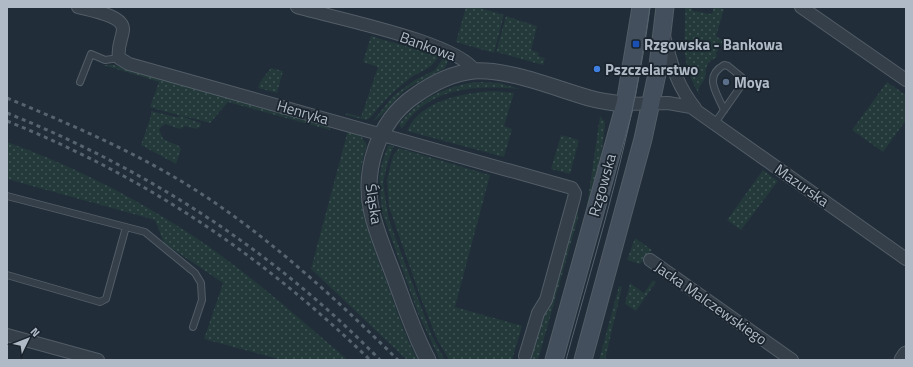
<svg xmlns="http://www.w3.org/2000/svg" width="913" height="367" viewBox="0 0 913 367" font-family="'Titillium Web',sans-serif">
	<defs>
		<pattern id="grass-dots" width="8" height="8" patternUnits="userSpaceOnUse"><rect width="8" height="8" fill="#23393a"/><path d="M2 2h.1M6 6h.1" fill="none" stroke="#405455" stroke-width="1.8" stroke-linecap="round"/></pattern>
	</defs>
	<rect width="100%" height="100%" fill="#212d39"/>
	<path fill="url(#grass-dots)" d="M466 7H477L504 15 494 53 456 42Z
		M685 7H691L693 11 711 14 713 12V7L724 9 716 36 724 42 716 53 717 57C705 63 707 66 705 78 704 82 700 85 698 90L700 96C679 59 686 47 685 7Z
		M506 16 537 26 531 50 539 53 538 56 545 58 543 65 496 52Z
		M371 36 439 56C429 72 422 69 408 80 394 90 382 103 371 117L366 120 346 115 347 113 361 117 378 67 363 62Z
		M445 55 448 61 445 68C431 76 417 82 404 91 393 100 385 116 373 121L393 96 415 80 435 70Z
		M103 65H114L328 124 330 130 228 102 210 123C190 117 170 114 150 107L159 82Z
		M271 68 283 71 277 93 258 88 260 82Z
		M481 82 500 83 520 89C476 85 428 87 402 129L399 124C418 99 451 83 481 82Z
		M887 82 906 95V120L883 152 852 130Z
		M493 91 514 93 504 126 512 129 504 157 407 131C420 100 463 93 493 91Z
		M151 111 176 117 181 116 201 123 200 127 196 129 185 126 180 129 165 124 159 129 163 139 179 146 181 149 176 164 141 145 151 116Z
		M600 116 605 122V126L600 164 586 213Z
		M348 130 359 133 367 145C349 194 371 240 388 286 397 311 405 337 418 360H407L311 269Z
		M561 135 579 140 570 174 551 169Z
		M7 142C63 162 118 189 168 220 233 259 291 311 348 360H282L204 339 223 283 164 243 155 220 7 179Z
		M388 145 394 146 388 161 383 183 389 220 432 336 445 360H440L418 313 382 212 379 178 382 163Z
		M399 148 490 175 455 307 522 326 512 360H449L437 339 420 296 389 207 387 180 393 156Z
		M763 170 778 181 741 230 727 220Z
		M578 204V218L538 360H524Z
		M635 238 652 250 640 264 627 260Z
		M653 280 656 282 636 311 625 304 630 283 644 293Z
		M619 286 622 287 605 360H599Z"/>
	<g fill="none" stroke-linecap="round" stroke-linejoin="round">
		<defs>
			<path id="service" d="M80 82 91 54 105 60 119 58
				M715 123 743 83 744 79 728 66 724 65C703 77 717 93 724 110
				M7 196 145 232 195 273 201 283 202 300 193 327
				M7 275 100 302 106 299 126 227"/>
			<path id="minor" d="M78 7C89 10 124 15 123 30 122 39 117 47 119 58L129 64 572 188 575 193 574 198 546 300 538 313 525 356
				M297 7C334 18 457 42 475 71
				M801 7 906 80
				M664 36C672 65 676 84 695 108
				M625 104 668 103 691 107 906 259
				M650 260 792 360
				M7 335 98 360"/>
			<path id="tertiary" d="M428 360C414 334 405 306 395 279 387 257 377 235 372 213 362 171 378 122 413 97 431 84 452 73 474 71 510 69 554 88 589 98 600 101 613 103 625 104
				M902 360 906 354"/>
			<path id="secondary" d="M554 360 625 104 641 7
				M583 360 643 139 657 74 665 7"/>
		</defs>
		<use href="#service" stroke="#525d67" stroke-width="8"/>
		<use href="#minor" stroke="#525d67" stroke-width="14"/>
		<use href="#tertiary" stroke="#525d67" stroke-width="17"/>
		<use href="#secondary" stroke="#525d67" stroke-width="19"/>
		<use href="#service" stroke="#353f49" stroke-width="6"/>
		<use href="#minor" stroke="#353f49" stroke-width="12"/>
		<use href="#tertiary" stroke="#353f49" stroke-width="15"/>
		<use href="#secondary" stroke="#434f5c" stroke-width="17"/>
		<path stroke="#566470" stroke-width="1" d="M566 360C598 243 635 128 650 7"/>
		<path stroke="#566470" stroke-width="3" stroke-dasharray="4 4" stroke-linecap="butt" d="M7 98C62 121 117 144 169 174 253 222 329 292 398 360
			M7 113C147 169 275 252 380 360
			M7 121C146 177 262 255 370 360"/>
	</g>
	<rect fill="#1a4fb4" stroke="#1a242e" stroke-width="1.5" x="632" y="40" width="8" height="8" rx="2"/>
	<circle fill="#3f7fe0" stroke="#1a242e" stroke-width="1.5" cx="597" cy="69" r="4"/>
	<circle fill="#5c6f8a" stroke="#1a242e" stroke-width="1.5" cx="726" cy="82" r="4"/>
	<g text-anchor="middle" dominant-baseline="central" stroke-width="3.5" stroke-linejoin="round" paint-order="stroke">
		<g font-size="15" font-weight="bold" fill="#afbac6" stroke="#1a242e" text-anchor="start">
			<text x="644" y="44">Rzgowska - Bankowa</text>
			<text x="605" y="69">Pszczelarstwo</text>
			<text x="734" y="82">Moya</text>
		</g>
		<g font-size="15" fill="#afbac6" stroke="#1a242e">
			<text transform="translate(428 46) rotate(20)">Bankowa</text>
			<text transform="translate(303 112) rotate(16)">Henryka</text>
			<text transform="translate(602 185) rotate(-74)">Rzgowska</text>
			<text transform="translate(802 185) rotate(35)">Mazurska</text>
			<text transform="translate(374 204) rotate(81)">Śląska</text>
			<text transform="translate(711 303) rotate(35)">Jacka Malczewskiego</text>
		</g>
	</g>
	<rect width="913" height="367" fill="none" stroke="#afbac6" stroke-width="16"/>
	<g transform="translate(28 339) rotate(47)" stroke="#1a242e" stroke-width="3" paint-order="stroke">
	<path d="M0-3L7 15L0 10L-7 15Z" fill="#afbac6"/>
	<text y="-6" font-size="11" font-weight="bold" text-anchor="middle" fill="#afbac6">N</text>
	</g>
</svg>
